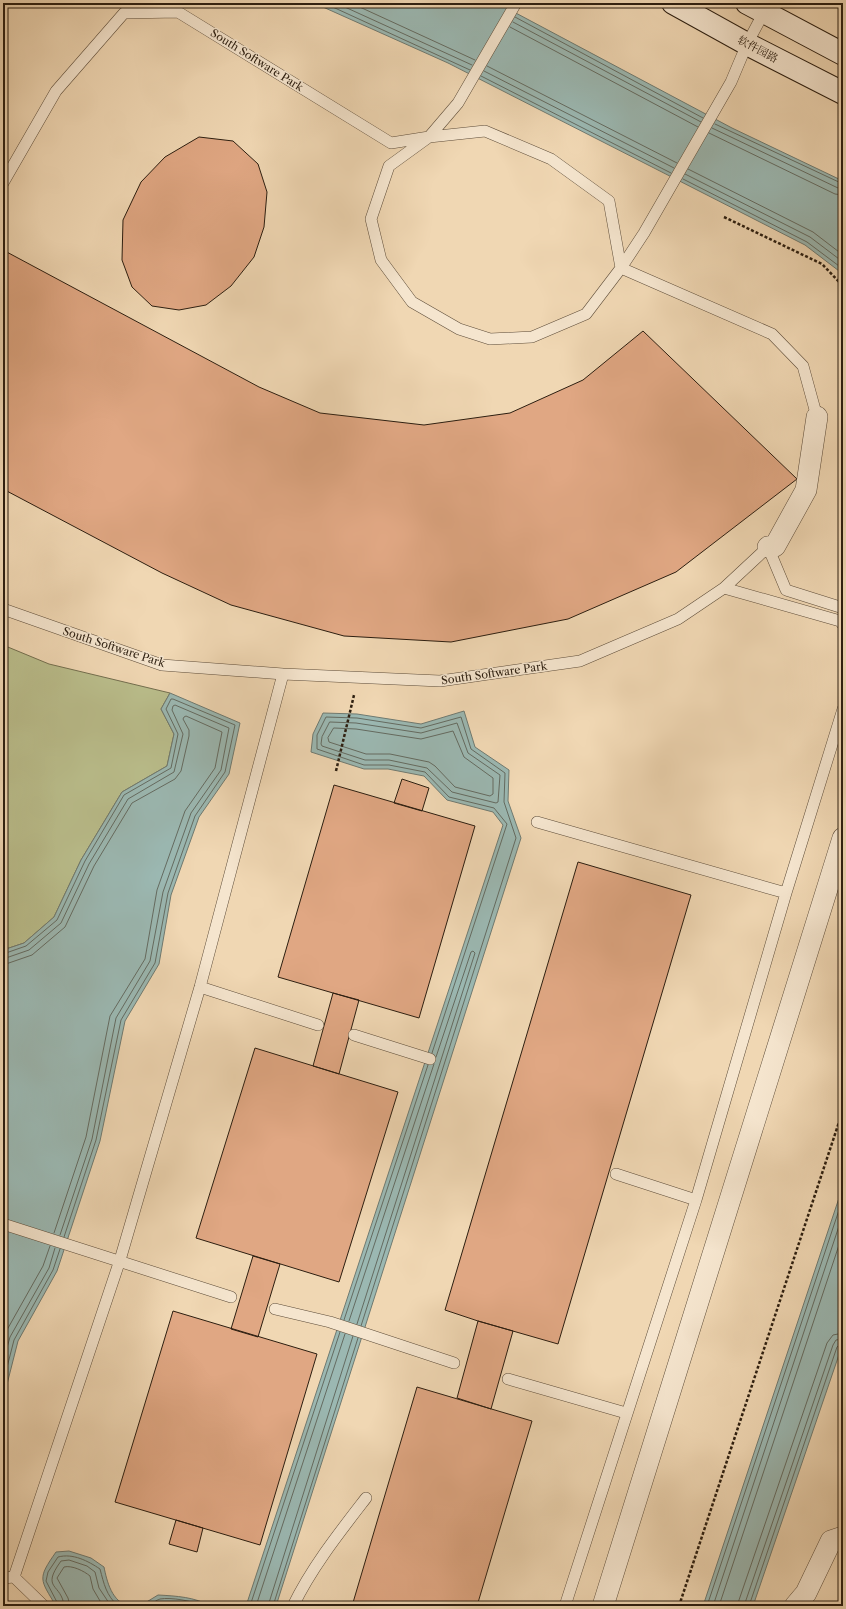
<svg xmlns="http://www.w3.org/2000/svg" width="846" height="1609" viewBox="0 0 846 1609" font-family="'Libre Caslon Text','Noto Serif SC',serif">
	<rect width="100%" height="100%" fill="#f0d7b3"/>
	<filter id="stains"><feTurbulence type="fractalNoise" baseFrequency=".005" numOctaves="4"/><feColorMatrix values="0 0 0 0 .2 0 0 0 0 .09 0 0 0 0 .02 0 0 0 .5 -.17"/></filter>
	<radialGradient id="worn" r=".72"><stop offset=".6" stop-color="#630" stop-opacity="0"/><stop offset="1" stop-color="#630" stop-opacity=".3"/></radialGradient>
	<path fill="#babe8c" stroke="#736e4e" d="M3 645 49 664 170 693 161 709 174 734 167 766 122 792 81 860 54 917 24 943 3 950Z"/>
	<path fill="#9bb8b2" stroke="#6f7a71" d="M314 3H497L732 128 843 181V274L805 245 448 63Z
		M170 693 240 723 229 774 199 817 171 895 159 964 125 1021 100 1141 57 1271 18 1341 3 1400V950L24 943 54 917 81 860 122 792 167 766 174 734 161 709Z
		M464 711 475 747 509 770 508 801 521 838 276 1606H246L503 825 493 812 447 800 424 776 388 769H364L311 752 313 734 323 713 357 714 421 724Z
		M843 1186V1343L753 1606H703Z
		M69 1551 91 1558 104 1567C107 1582 112 1602 129 1606H56C40 1579 37 1579 56 1552Z
		M158 1595C177 1596 194 1597 211 1606H140Z"/>
	<g fill="none" stroke-linecap="round" stroke-linejoin="round">
		<path stroke="#646b61" stroke-width="1" d="M324 3 470 70
			M336 3 472 65
			M351 3 475 60
			M515 17 703 118
			M513 22 701 122
			M510 27 698 127
			M487 66 677 163
			M484 71 674 168
			M481 76 671 173
			M715 124 843 184
			M712 128 838 188 843 189
			M709 133 835 194 843 195
			M688 169 813 232 843 255
			M685 174 810 237 843 262
			M683 179 807 242 843 269
			M330 722 356 723 421 733 457 723 468 753 500 775 498 802 496 803 452 792 427 768 389 760H365L322 746 321 744 322 737Z
			M334 728 356 729 421 739 453 731 464 757 493 778V794L490 796 455 787 435 766 429 762 390 754H366L329 742 328 738Z
			M3 954 26 946 57 920 85 861 124 795 171 768 178 734 166 709 171 699H173L235 725 225 772 195 816 168 893 155 963 121 1020 96 1140 64 1237
			M3 959 29 950 61 923 89 864 128 799 174 772 183 734 172 710 173 706 175 705 229 728 221 770 191 813 163 892 150 961 116 1018 92 1139 60 1235
			M3 965 32 955 65 927 94 866 132 803 175 779 181 771 189 736V730L183 719 184 717 186 716 222 732 215 768 185 811 157 890 145 959 110 1016 86 1137 54 1233
			M344 1320 428 1065
			M349 1321 434 1064
			M357 1324 475 953 473 951 471 952 436 1057
			M361 1326 516 838 504 802 505 773 471 749 461 717 421 728 357 718 326 717 317 735V749L364 765H389L425 772 449 797 494 808 507 824 432 1053
			M3 1337 43 1266 50 1246
			M3 1362 10 1337 49 1268 55 1248
			M3 1383 14 1340 53 1270 60 1249
			M59 1606 46 1581 48 1572 58 1557C73 1553 88 1561 100 1569 104 1584 106 1595 118 1606
			M64 1606C62 1583 40 1590 61 1561L69 1560 87 1566 95 1572 99 1588 111 1606
			M70 1606 68 1598 57 1578 64 1567C72 1565 84 1571 90 1576L93 1589 103 1606
			M149 1606C152 1604 156 1600 160 1599 171 1597 193 1601 203 1606
			M250 1606 340 1332
			M256 1606 345 1334
			M268 1606 353 1336
			M273 1606 358 1338
			M707 1606 843 1198
			M713 1606 843 1214
			M719 1606 843 1233
			M738 1606 739 1600 827 1343 833 1335 843 1333
			M744 1606 833 1345 836 1340 843 1339
			M749 1606 837 1347 840 1344H843"/>
	</g>
	<path fill="#e0a783" stroke="#2c1e10" d="M199 137 233 141 258 164 267 192 264 227 254 257 231 286 206 305 179 310 152 306 132 287 122 260 123 220 141 182 165 157Z
		M3 250 259 387 320 413 424 425 510 413 583 380 643 331 797 479 676 572 568 619 451 642 344 636 231 605 162 573 3 489Z
		M402 779 429 788 422 811 394 803Z
		M334 785 475 826 419 1018 278 977Z
		M578 862 691 895 558 1344 478 1321 445 1310Z
		M333 993 359 1000 339 1074 313 1066Z
		M255 1048 398 1092 339 1282 196 1238Z
		M253 1256 280 1264 258 1337 231 1329Z
		M173 1311 317 1354 260 1545 115 1502Z
		M478 1321 513 1331 491 1409 457 1398Z
		M417 1387 532 1421 477 1606H352Z
		M176 1520 203 1528 197 1552 169 1544Z"/>
	<g fill="none" stroke-linecap="round" stroke-linejoin="round">
		<defs>
			<path id="lane" d="M764 12 747 44 731 82 644 233 621 268 772 334 803 366 817 417
				M485 131 551 159 609 201 621 268 586 314 532 337 490 339 459 329 412 302 381 260 371 219 389 166 429 137Z
				M3 183 56 91 124 13 178 12 391 143 429 137 458 103 516 3
				M724 588 840 621 843 625
				M3 609 162 665 283 674 440 681 580 661 678 619 724 588 768 547 786 590 843 608
				M537 822 786 893
				M200 987 318 1025
				M354 1035 430 1059
				M616 1174 696 1200
				M3 1224 231 1297
				M275 1309 330 1322 454 1363
				M508 1379 626 1413
				M14 1577 120 1260 200 987 283 674
				M3 1578 14 1577 44 1606
				M293 1606C312 1567 339 1533 366 1498
				M565 1606 696 1200 786 893 843 709"/>
			<path id="street" d="M768 547 775 546 806 490 817 417
				M603 1606 843 838
				M795 1606 806 1593 831 1541 843 1537"/>
			<path id="secondary" d="M673 3 747 44 843 93
				M747 3 843 54"/>
		</defs>
		<use href="#lane" stroke="#5d4c39" stroke-width="12"/>
		<use href="#street" stroke="#5d4c39" stroke-width="22"/>
		<use href="#secondary" stroke="#2c1e10" stroke-width="24"/>
		<path stroke="#2c1e10" stroke-width="2.5" stroke-dasharray="3 2" stroke-linecap="butt" d="M724 217 822 264 843 286
			M336 771 354 695
			M679 1606 843 1110"/>
		<use href="#lane" stroke="#f5e5ce" stroke-width="11"/>
		<use href="#street" stroke="#f5e5ce" stroke-width="21"/>
		<use href="#secondary" stroke="#f5e5ce" stroke-width="22"/>
	</g>
	<g text-anchor="middle" dominant-baseline="central" stroke-width="3" stroke-linejoin="round" paint-order="stroke">
		<g font-size="11" fill="#2c1e10" stroke="#f5e5ce">
			<text transform="translate(758 49) rotate(28)">软件园路</text>
			<text transform="translate(257 60) rotate(32)">South Software Park</text>
			<text transform="translate(114 647) rotate(18)">South Software Park</text>
			<text transform="translate(494 673) rotate(-8)">South Software Park</text>
		</g>
	</g>
	<rect width="846" height="1609" fill="none" stroke="#f0d7b3" stroke-width="16"/>
	<rect x="4" y="4" width="838" height="1601" fill="none" stroke="#2c1e10" stroke-width="2"/>
	<rect x="8" y="8" width="830" height="1593" fill="none" stroke="#2c1e10"/>
	<rect width="100%" height="100%" filter="url(#stains)"/>
	<rect width="100%" height="100%" fill="url(#worn)"/>
</svg>
